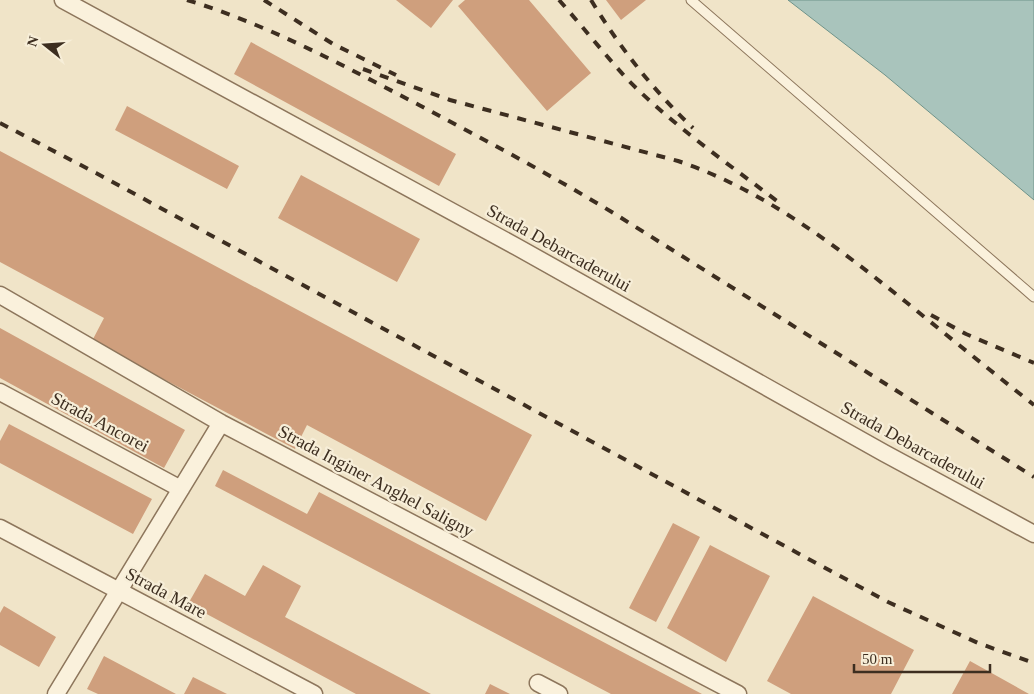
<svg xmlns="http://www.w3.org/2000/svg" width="1034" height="694" viewBox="0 0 1034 694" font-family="'Times New Roman',serif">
	<rect width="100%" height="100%" fill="#f0e4c8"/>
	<path fill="#a9c4bc" stroke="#6f938a" d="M788 0H1034V200L885 75Z"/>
	<path fill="#cf9f7d" d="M396 0H453L431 28Z
		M465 0H529L591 73 547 111 458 6Z
		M606 0H646L621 20Z
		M251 42 456 154 439 186 234 74Z
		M127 106 239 166 227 189 115 130Z
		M0 151 532 435 486 521 307 425 295 449 92 341 104 318 0 262Z
		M301 175 420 239 397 282 278 218Z
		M0 328 185 430 164 468 0 378Z
		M9 424 152 499 133 534 0 463V441Z
		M223 470 307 514 319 492 702 694H611L215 486Z
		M673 523 700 537 656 622 629 608Z
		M710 545 770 576 726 662 667 628Z
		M263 565 301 586 285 617 431 694H356L188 604 205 574 245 596Z
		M813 596 914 650 891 694H791L767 681Z
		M4 606 56 637 39 667 0 645V613Z
		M104 656 176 694H98L87 689Z
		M970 661 1029 694H952Z
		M193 677 227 694H184Z
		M490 684 510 694H485Z"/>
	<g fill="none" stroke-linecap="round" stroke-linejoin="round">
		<defs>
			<path id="lane" d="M691 0 1034 297"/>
			<path id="street" d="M63 0 517 247 884 453 1034 534
				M0 295 221 423 738 694
				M0 392 181 489
				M0 528 314 694
				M538 683 559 694
				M56 694 221 423"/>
		</defs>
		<use href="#lane" stroke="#8d765c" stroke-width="11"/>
		<use href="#street" stroke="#8d765c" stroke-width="19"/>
		<use href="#lane" stroke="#faf1dc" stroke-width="9"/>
		<use href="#street" stroke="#faf1dc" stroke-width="16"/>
		<path stroke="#3d2e20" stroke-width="4" stroke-dasharray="9 9" stroke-linecap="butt" d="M187 0C269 25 344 66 419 105 485 140 551 175 615 214L1034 477
			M264 0 333 44 396 75
			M559 0C583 27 605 55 629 81 674 126 727 163 777 201
			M591 0C620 48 653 90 693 128
			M363 69 450 100 678 161C764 190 836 246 906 302 949 337 991 371 1034 405
			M0 123 96 173 888 602 978 643 1034 663
			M931 315 966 334 1034 363"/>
	</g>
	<g text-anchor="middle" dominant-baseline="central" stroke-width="4.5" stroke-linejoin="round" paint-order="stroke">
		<g font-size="18" fill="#3d2e20" stroke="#f7eed8">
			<text transform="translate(559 248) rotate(29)">Strada Debarcaderului</text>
			<text transform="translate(100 422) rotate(28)">Strada Ancorei</text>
			<text transform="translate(913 445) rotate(29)">Strada Debarcaderului</text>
			<text transform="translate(376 481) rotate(28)">Strada Inginer Anghel Saligny</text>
			<text transform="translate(166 593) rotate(28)">Strada Mare</text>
		</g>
	</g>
	<g transform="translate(45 45) rotate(287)" stroke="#f7eed8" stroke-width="4" paint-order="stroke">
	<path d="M0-4L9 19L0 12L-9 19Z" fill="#3d2e20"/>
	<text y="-8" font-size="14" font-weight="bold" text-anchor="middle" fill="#3d2e20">N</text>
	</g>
	<path d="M854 664v8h136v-8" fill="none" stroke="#3d2e20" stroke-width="2.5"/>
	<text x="862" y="664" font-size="15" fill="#3d2e20" stroke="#f7eed8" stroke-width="4" paint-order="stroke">50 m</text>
</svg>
